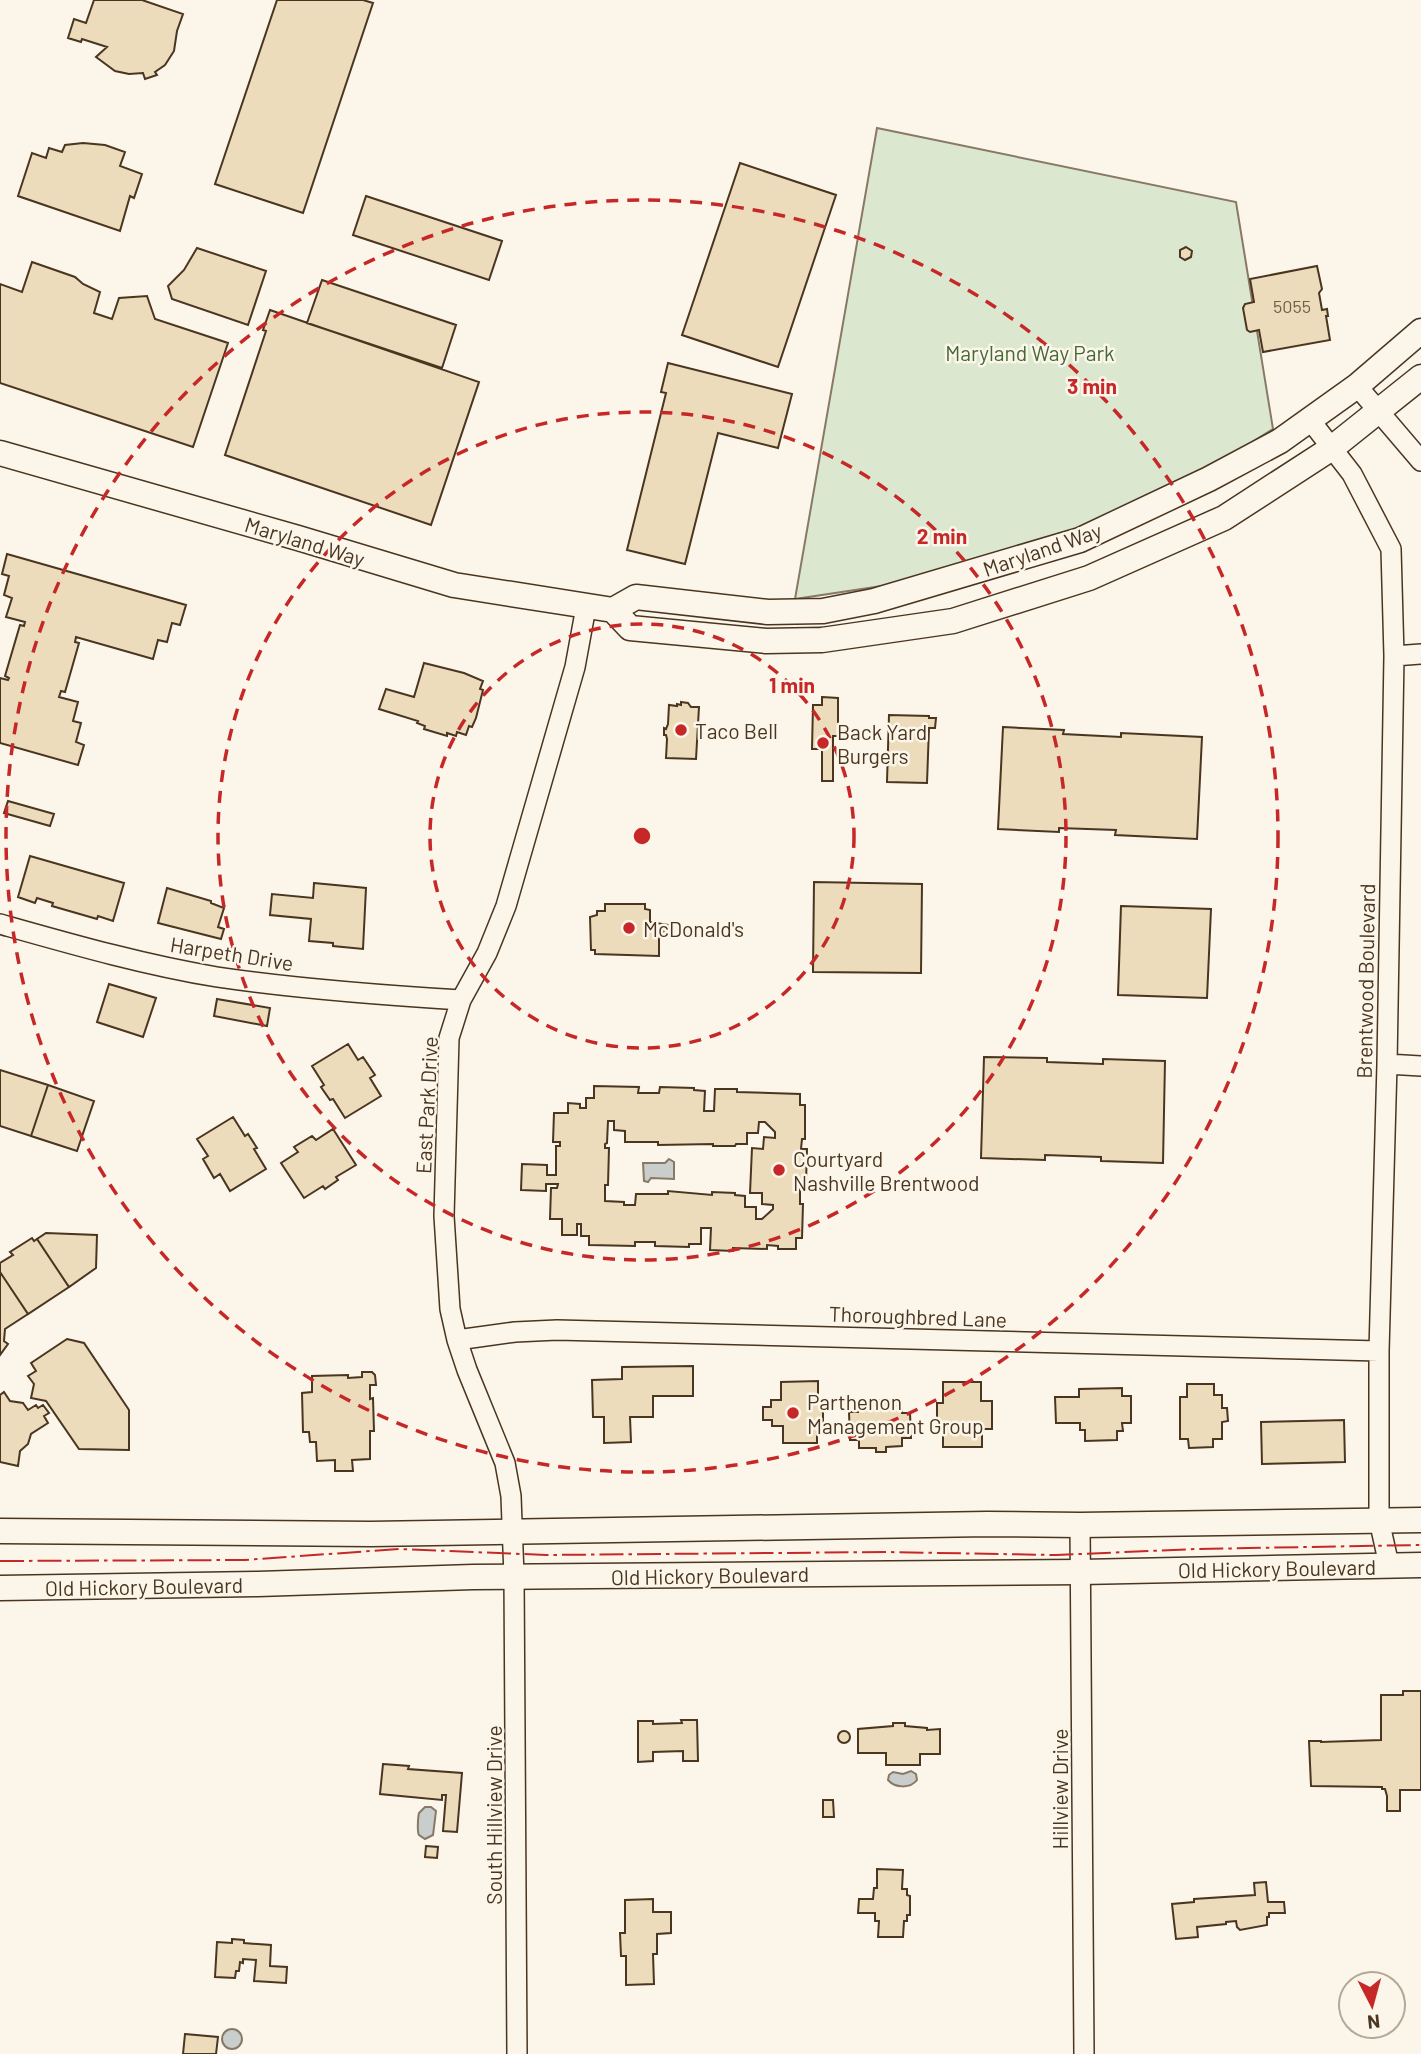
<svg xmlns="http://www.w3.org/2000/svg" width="1421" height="2054" viewBox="0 0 1421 2054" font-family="Barlow,sans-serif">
	<rect width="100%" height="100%" fill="#fbf6e9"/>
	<path fill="#dce7d0" stroke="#887966" stroke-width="2" d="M877 128 1236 202 1273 429 1138 513 975 572 795 599Z"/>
	<path fill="#c9cecd" stroke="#887966" stroke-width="2" d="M669 1159 674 1162V1179L651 1178 648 1182 644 1181 643 1163H665Z
		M911 1771 916 1774 917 1780C910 1789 895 1788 888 1780L889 1775 893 1772 903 1774Z
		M425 1807H431L436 1811 433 1835 425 1839 419 1835C417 1832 418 1817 419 1813Z
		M222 2039a10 10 0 1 1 20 0a10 10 0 1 1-20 0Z"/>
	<path fill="#ecdcbc" stroke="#4a3520" stroke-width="2" fill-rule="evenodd" d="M94 0H142L183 14 177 31 174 51 165 65 155 72 157 75 145 79 143 73 129 74 115 71 96 57 107 47 82 39 81 42 68 38 74 19 86 23Z
		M277 0H363L373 3 303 213 215 184Z
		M83 143 105 145 125 152 120 166 142 174 134 198 130 196 120 231 18 196 32 153 46 158 49 148 62 152 65 145Z
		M740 163 836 195 778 367 682 335Z
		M366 196 502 241 489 280 353 235Z
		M1186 247 1192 251 1191 257 1185 260 1180 257V250Z
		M197 248 266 271 248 325 172 299 168 286 184 270Z
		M32 262 75 277 83 284 100 292 94 313 112 319 119 298 147 296 155 319 228 343 193 447 0 383V284L22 292Z
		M1317 266 1322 289 1319 293 1322 310 1327 309 1328 316H1326L1330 340 1263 352 1259 330 1250 332 1247 330 1243 308 1245 304 1254 302 1250 279Z
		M322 280 456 325 442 368 307 323Z
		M270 310 479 382 431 525 225 455 266 331 263 330Z
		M668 363 792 394 778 448 718 433 685 564 627 550 666 393 661 392Z
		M7 554 186 605 180 625 172 623 167 642 158 640 153 659 76 637 75 642 79 643 65 692 61 691 59 697 78 702 73 721 81 723 76 742 84 745 78 765 0 743V678L8 680 9 678 5 676 20 625 24 626 25 622 6 617 12 598 4 595 9 576 2 574Z
		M424 663 464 673 483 681 480 689 483 690 476 718 472 727 469 726 466 735 457 732 456 736 447 733V736L424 729 425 726 417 723 418 721 379 709 386 689 414 697Z
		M822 697 838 698V736H833V781H822V749H812L813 705H822Z
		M681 702 688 703 691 707H699L696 759 666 758 667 739 666 735H664V728L666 729 668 724 669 705 677 706V704L681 705Z
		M889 715 929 716V718H936L935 728H929L927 783 887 782Z
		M1003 727 1064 730 1063 734 1121 737V733L1202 737 1197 839 1115 835 1116 830 1059 828V832L998 829Z
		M8 801 54 814 50 826 4 813Z
		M30 856 124 883 113 921 98 916 97 919 52 906 53 903 37 898 35 903 18 897Z
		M814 882 922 884 921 973 813 972Z
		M314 883 366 888 363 949 333 946V943L309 941 311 919 270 915 272 894 313 898Z
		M167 888 211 901V903L224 908 218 927 224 929 221 939 158 923Z
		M605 904H645V909L650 910V922L669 925 668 932 659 931V956L595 954V950H591L590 917 597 915V911H605Z
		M1121 906 1211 909 1207 998 1118 995Z
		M109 984 156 998 143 1037 97 1022Z
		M217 999 270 1008 267 1026 214 1016Z
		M348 1044 358 1060 363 1057 375 1075 370 1078 381 1096 345 1118 333 1099 330 1100 321 1087 324 1085 312 1066Z
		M984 1057 1047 1058V1062L1103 1064V1059L1165 1061 1163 1163 1101 1161V1157L1045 1155V1160L981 1158Z
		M0 1070 48 1085 31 1136 0 1126Z
		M48 1085 94 1101 77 1151 31 1136Z
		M594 1086 639 1087 638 1093H659L660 1087 694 1088V1090L705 1091 704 1111H714L715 1089H737V1092L800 1094V1105H805V1139H802L801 1149H807L806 1183H800V1204H803L802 1238H796V1249H778V1246L767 1245V1249L733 1248V1251L710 1250 711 1228H701V1244H689V1247L655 1246V1242H635V1246L589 1245V1236H581V1224H577V1235H562V1219H550L551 1188H557L558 1184H546V1191L521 1190 522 1164 547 1165V1175H556V1146H560V1142H553L554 1113H568V1103L580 1104V1108H586V1098H594ZM608 1121H614V1130L625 1131V1142H658V1145L713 1144V1146H735L736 1144H747V1133H758L759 1122H765L775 1132V1138L764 1137 763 1149 752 1148 750 1193H762V1204L773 1205V1209L762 1219H756V1207H745V1196L735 1195V1193L712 1192V1195L668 1191V1194H636L635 1205H624V1202L605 1201V1185H608L609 1148H605V1144L607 1143Z
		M233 1117 245 1136 248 1134 257 1148 254 1149 266 1169 230 1191 220 1174 214 1178 203 1159 208 1156 197 1139Z
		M333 1129 356 1165 336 1177 338 1180 325 1189 323 1186 304 1198 281 1163 298 1152 294 1147 312 1136 316 1140Z
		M46 1233 97 1235 96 1268 69 1287 37 1239Z
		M32 1238 34 1241 37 1239 69 1287 28 1314 0 1272V1263L13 1255 10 1252Z
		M0 1272 28 1314 5 1329 4 1341 8 1344 0 1355Z
		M67 1339 84 1343 129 1410V1450L79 1449 46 1401 31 1398 34 1384 28 1376 36 1371 31 1363Z
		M693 1366V1396H653V1417H630L631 1442 604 1443V1417H593L592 1380 622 1379V1367Z
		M362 1372H372L375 1375 376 1385H370V1399L373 1398 374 1431H370V1459L352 1460 353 1471H335V1460L317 1461 316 1442H310L309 1432H303L302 1393 312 1392V1376L348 1375V1378L362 1377Z
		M818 1381V1403H823V1422H817V1443H783V1426H772V1420H763V1407H771V1400H781V1382Z
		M943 1382H981V1401H992V1429H982V1447H943V1423L937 1424V1403H943Z
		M1187 1384H1214V1395H1222V1408H1227L1228 1421 1222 1422V1439H1213V1447L1189 1448 1188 1439H1180V1397H1187Z
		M1122 1388V1396H1131V1423H1122L1123 1431H1117V1440L1085 1441V1430H1080V1423H1056L1055 1397H1079V1389Z
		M4 1392 10 1401 23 1403 28 1410 36 1405 38 1408 43 1405 49 1413 44 1416 48 1423 31 1434 28 1444 20 1451 18 1466 0 1462V1395Z
		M872 1400H888V1405L902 1406V1413H910L911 1438H902V1446L886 1447V1452H876V1448H859V1440H850L849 1412H858V1405H872Z
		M1344 1420 1345 1462 1262 1464 1261 1422Z
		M1403 1691H1421V1790H1400V1811H1387V1796L1385 1789H1382V1787L1311 1786 1309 1741H1321V1742L1381 1740V1695H1403Z
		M681 1720H697L698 1761H683V1751L653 1752V1761L638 1762V1721H653V1724L682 1723Z
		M893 1723H905V1726L927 1728V1730L940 1729V1754H920V1765H886V1753H858V1729L893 1726Z
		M838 1737a6 6 0 1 1 12 0a6 6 0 1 1-12 0Z
		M383 1764 409 1766 408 1769 462 1773 457 1832 443 1831 446 1795H442V1800L380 1794Z
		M823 1800H833L834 1817H823Z
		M426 1846 438 1847 437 1858 425 1857Z
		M877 1869 903 1870 902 1889H907V1895L910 1896V1915H907V1921H904L903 1937H878L879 1921H875V1913H858L859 1899H873L874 1888H877Z
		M1266 1882 1268 1902H1284L1285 1913H1269V1917H1267V1925L1240 1930 1237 1927 1236 1921 1226 1922V1924L1197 1927 1198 1937 1176 1939 1172 1904 1194 1902V1899L1255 1895 1254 1883Z
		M653 1899V1912H671V1933L657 1934V1954H653L654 1984 626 1985V1956H621L620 1933H625V1900Z
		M232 1939 244 1940V1943L271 1945 270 1966 287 1967 286 1983 254 1981 256 1960 243 1959V1963L240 1962 239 1971H236L235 1978 215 1977 217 1942 232 1943Z
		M185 2034 218 2037 216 2054H183Z"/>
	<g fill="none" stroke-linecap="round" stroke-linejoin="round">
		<defs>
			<path id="minor" d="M1357 386 1421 461
				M1310 420 1352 474 1391 549 1394 656 1387 1064 1379 1351V1520L1389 1565
				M1394 656 1421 654
				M0 924C71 944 144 965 217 977 298 989 379 995 461 1000
				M1387 1064 1421 1066
				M457 1340 515 1332 557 1330 1379 1351
				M1080 1525 1084 2054
				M517 2054 514 1576 511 1496 505 1463 467 1370 457 1340 450 1309 444 1216 449 1038 461 1000 487 953 506 906 575 667 586 607"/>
			<path id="major" d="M0 453 298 538 454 585 613 610 636 597 768 612 823 611 874 601 1080 540 1209 479 1280 441 1357 386 1421 331
				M613 610 630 628 766 641 822 640 953 621 1089 578 1224 518 1332 448 1421 377
				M0 1531 371 1534 987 1524 1080 1525 1421 1520
				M0 1588 258 1584 473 1577 1081 1572 1421 1565"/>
		</defs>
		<use href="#minor" stroke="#4a3520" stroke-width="22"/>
		<use href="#major" stroke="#4a3520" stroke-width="27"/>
		<use href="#minor" stroke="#fbf6e9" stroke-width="19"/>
		<use href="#major" stroke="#fbf6e9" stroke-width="24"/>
		<path stroke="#c62828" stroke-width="2" stroke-dasharray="24 5 3.5 5" stroke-linecap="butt" d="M0 1561 245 1560 399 1549 546 1555 887 1552 1056 1555 1197 1549 1421 1545"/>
	</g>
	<g fill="none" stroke="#c62828" stroke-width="3.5" stroke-dasharray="12 9">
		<circle cx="642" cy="836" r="212"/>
		<circle cx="642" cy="836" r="424"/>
		<circle cx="642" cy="836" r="636"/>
	</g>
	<g fill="#c62828" stroke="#fbf6e9" stroke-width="2.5">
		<circle cx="681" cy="730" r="7"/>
		<circle cx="823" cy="743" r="7"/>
		<circle cx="629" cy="928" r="7"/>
		<circle cx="779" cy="1170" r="7"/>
		<circle cx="793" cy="1413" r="7"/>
	</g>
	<g text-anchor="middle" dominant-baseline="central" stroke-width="5" stroke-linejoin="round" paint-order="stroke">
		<g font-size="18" fill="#725f47">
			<text x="1292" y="306">5055</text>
		</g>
		<g font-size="21" fill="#436837" stroke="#fbf6e9">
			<text x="1030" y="352">Maryland Way Park</text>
		</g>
		<g font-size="21" fill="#4a3520" stroke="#fbf6e9">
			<text transform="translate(305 541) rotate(17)">Maryland Way</text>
			<text transform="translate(1042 549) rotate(-19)">Maryland Way</text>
			<text transform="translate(232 953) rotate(9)">Harpeth Drive</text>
			<text transform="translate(1365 981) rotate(-89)">Brentwood Boulevard</text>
			<text transform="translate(426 1105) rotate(-87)">East Park Drive</text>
			<text transform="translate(918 1316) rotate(2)">Thoroughbred Lane</text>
			<text transform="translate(1277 1568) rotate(-1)">Old Hickory Boulevard</text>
			<text transform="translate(710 1575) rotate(-1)">Old Hickory Boulevard</text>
			<text transform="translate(144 1586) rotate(-1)">Old Hickory Boulevard</text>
			<text transform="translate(1059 1789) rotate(-90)">Hillview Drive</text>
			<text transform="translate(493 1815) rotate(-90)">South Hillview Drive</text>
		</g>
		<g font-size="21" fill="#4a3520" stroke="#fbf6e9" text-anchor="start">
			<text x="695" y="730">Taco Bell</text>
			<text x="837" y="731">Back Yard<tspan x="837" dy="24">Burgers</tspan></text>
			<text x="643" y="928">McDonald's</text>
			<text x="793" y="1158">Courtyard<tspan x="793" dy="24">Nashville Brentwood</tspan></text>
			<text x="807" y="1401">Parthenon<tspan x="807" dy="24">Management Group</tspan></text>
		</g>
	</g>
	<circle cx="642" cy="836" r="10" fill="#c62828" stroke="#fbf6e9" stroke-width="3.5"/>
	<g font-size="21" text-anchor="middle" font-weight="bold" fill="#c62828" stroke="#fbf6e9" stroke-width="5" stroke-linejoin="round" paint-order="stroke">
		<text x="1092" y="394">3 min</text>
		<text x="942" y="544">2 min</text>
		<text x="792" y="693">1 min</text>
	</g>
	<g transform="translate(1372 2005) rotate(174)"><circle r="33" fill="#fbf6e9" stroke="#b4a999" stroke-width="2"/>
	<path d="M0-5L12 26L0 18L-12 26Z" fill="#c62828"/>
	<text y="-10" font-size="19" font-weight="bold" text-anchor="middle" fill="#4a3520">N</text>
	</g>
</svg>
